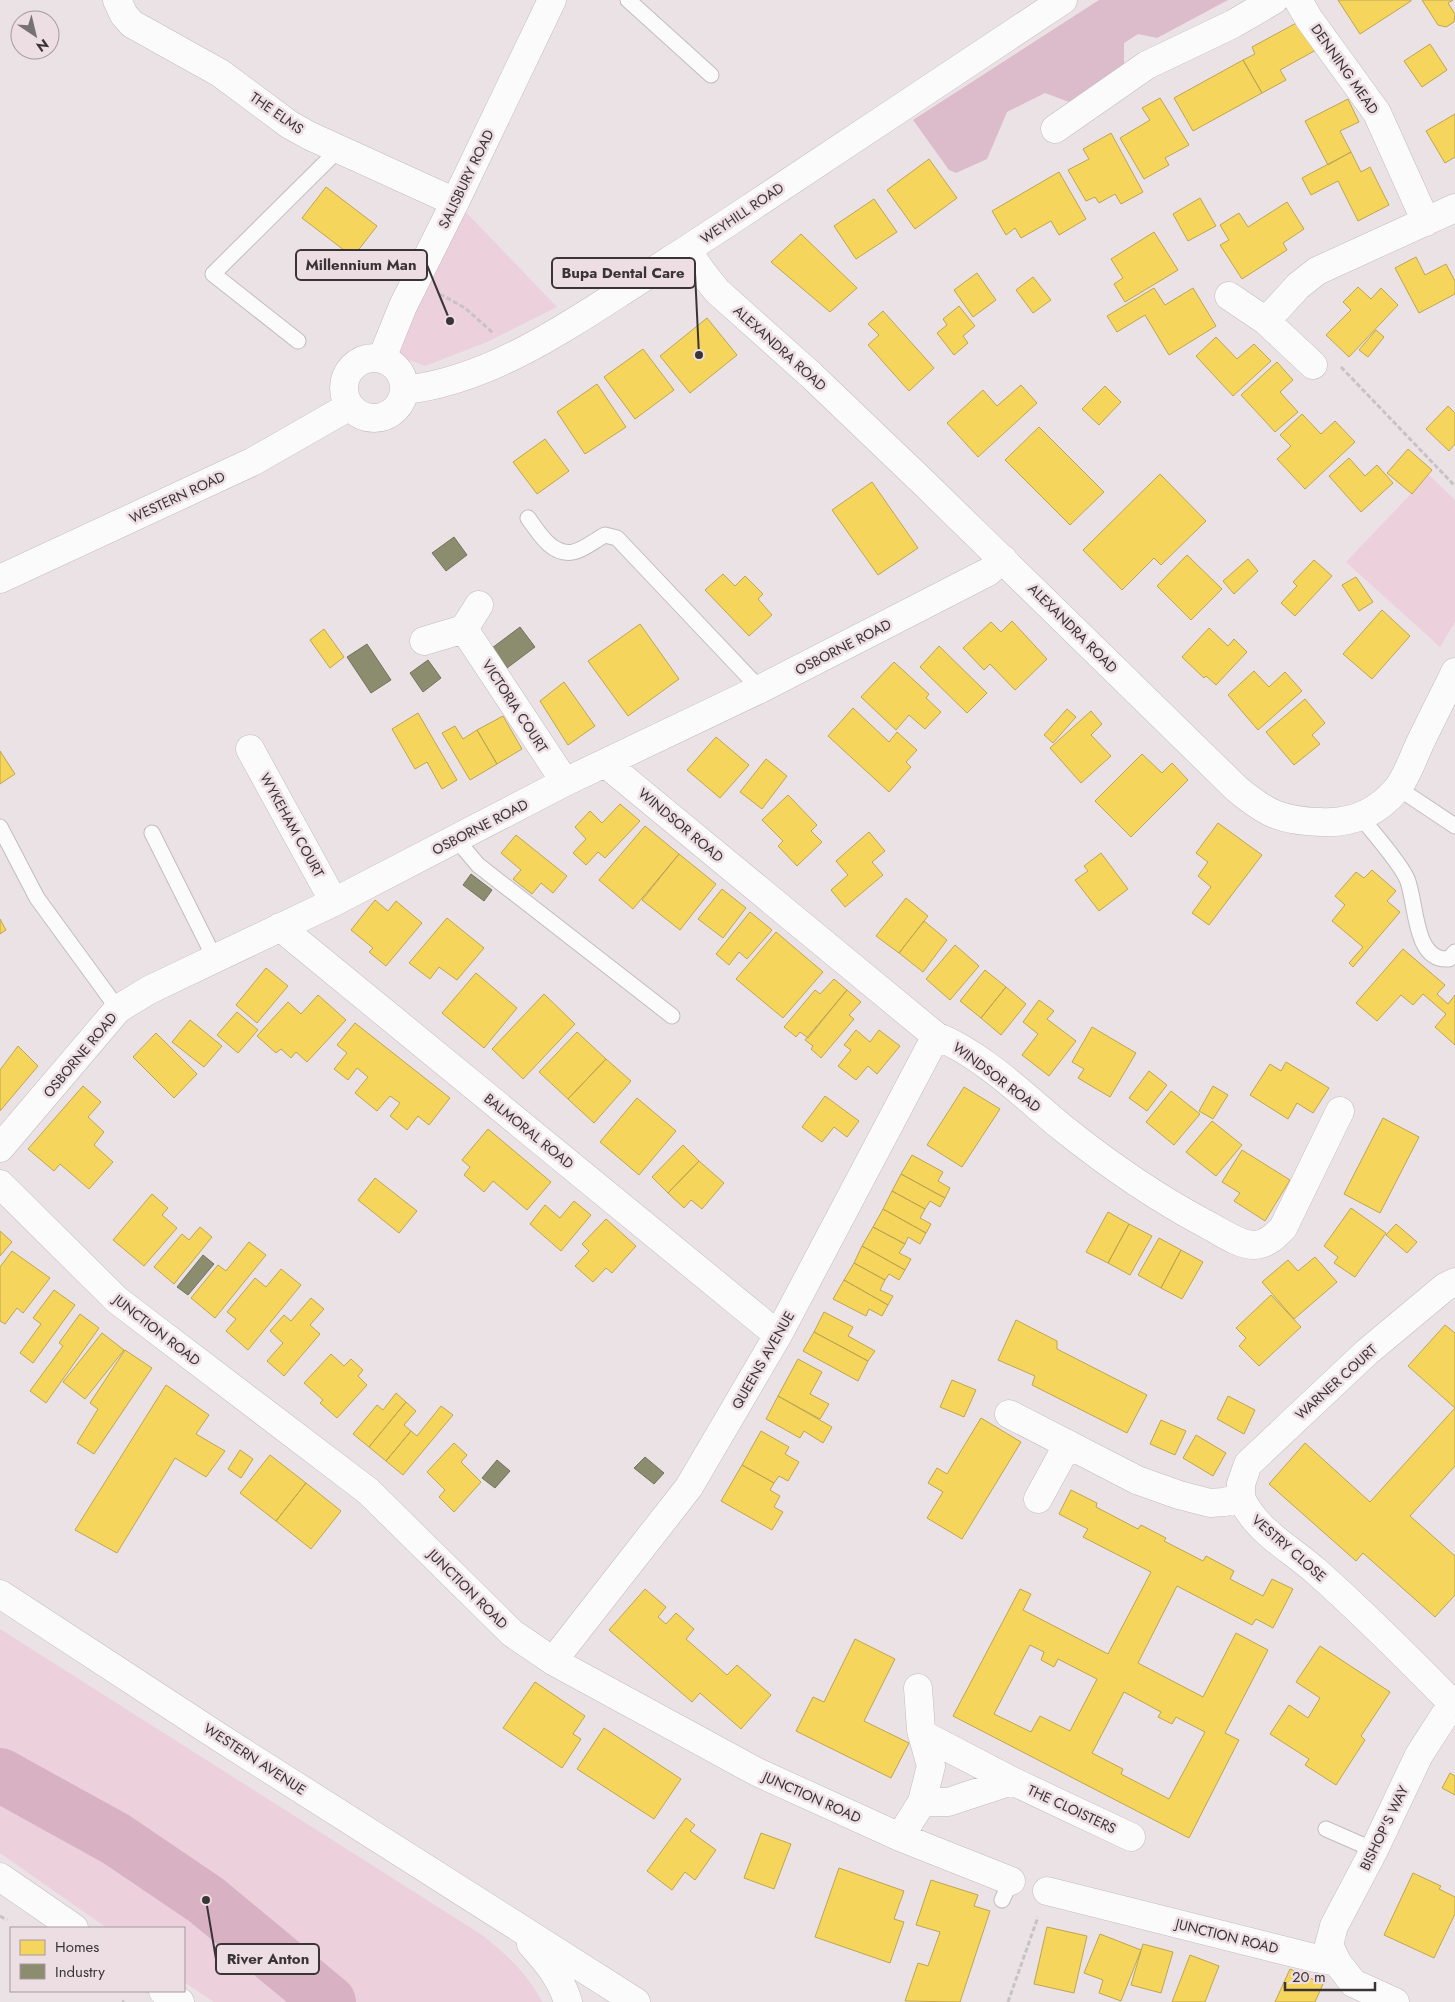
<svg xmlns="http://www.w3.org/2000/svg" width="1455" height="2002" viewBox="0 0 1455 2002" font-family="Jost,sans-serif">
	<rect width="100%" height="100%" fill="#eae2e5"/>
	<path fill="#ecd0dc" d="M460 206 557 307 487 342 425 366 399 356 404 328Z
		M1429 475 1455 500V622L1440 647 1346 562Z
		M0 1629 482 1935C507 1955 527 1973 542 2002H214L184 1982V1928H107L0 1853Z"/>
	<path fill="#dcbbca" d="M1099 0H1228L1157 38 1138 34 1124 43V65L1072 103 1045 93 1007 112 987 159 956 173 949 170 913 120Z"/>
	<path fill="#f6d55c" stroke="#bea551" fill-rule="evenodd" d="M1338 0H1411V1L1360 34Z
		M1422 0H1453L1448 3 1455 14 1454 22 1446 27 1438 25Z
		M1300 21 1316 50 1280 70 1286 80 1262 93 1243 60 1255 54 1252 47Z
		M1430 44 1447 70 1422 87 1404 61Z
		M1243 60 1262 93 1193 131 1174 98Z
		M1160 98 1189 145 1165 158 1169 165 1144 179 1120 138 1150 120 1142 108Z
		M1348 99 1359 122 1340 131 1351 152 1328 165 1305 121Z
		M1455 114V157L1445 163 1426 131Z
		M1111 133 1143 192 1121 204 1115 194 1099 203 1095 197 1086 201 1068 170 1089 159 1083 149Z
		M1351 152 1361 172 1370 167 1389 205 1358 221 1338 181 1311 195 1302 178Z
		M929 159 957 198 915 229 887 190Z
		M1059 172 1086 219 1059 235 1051 221 1021 238 1015 228 1006 235 992 211Z
		M326 187 377 226 353 257 302 218Z
		M1200 198 1216 226 1188 241 1173 214Z
		M874 199 897 232 856 259 834 226Z
		M1287 202 1304 229 1283 243 1287 250 1242 279 1220 245 1229 240 1220 225 1239 213 1248 227Z
		M1154 232 1178 270 1125 302 1114 284 1123 278 1111 259Z
		M801 234 857 288 830 312 771 262Z
		M1416 257 1425 275 1446 264 1455 281V294L1419 313 1395 268Z
		M977 273 996 300 973 317 954 290Z
		M1033 277 1051 300 1033 313 1016 290Z
		M1358 287 1371 299 1381 288 1398 305 1349 357 1326 335 1351 310 1343 302Z
		M1154 288 1165 305 1193 288 1216 326 1169 355 1145 315 1117 332 1107 316Z
		M959 306 975 326 963 336 968 343 954 355 937 333 947 325 943 319Z
		M883 311 934 368 909 391 868 345 879 335 868 324Z
		M707 318 737 355 690 393 660 356Z
		M1376 330 1384 337 1368 357 1359 350Z
		M1216 337 1237 359 1254 344 1271 361 1233 396 1196 356Z
		M643 349 674 390 635 419 604 377Z
		M1277 362 1293 380 1280 392 1298 412 1275 432 1241 395Z
		M597 384 626 427 585 454 557 412Z
		M1021 385 1037 403 978 457 947 423 983 390 997 406Z
		M1105 386 1121 402 1099 425 1082 409Z
		M1448 406 1455 413V444L1449 451 1426 429Z
		M1302 414 1321 434 1335 421 1355 442 1305 489 1277 459 1291 446 1280 435Z
		M1039 427 1104 492 1070 525 1005 460Z
		M545 439 569 471 537 494 513 462Z
		M1408 449 1432 470 1412 494 1387 473Z
		M1349 458 1365 476 1377 465 1393 483 1361 512 1329 476Z
		M1160 474 1206 521 1161 565 1154 558 1122 590 1083 550Z
		M872 482 918 548 878 575 832 510Z
		M1187 555 1222 589 1191 620 1157 586Z
		M1248 559 1258 571 1234 594 1223 581Z
		M1314 560 1332 576 1295 616 1281 603 1297 586 1293 582Z
		M723 574 735 586 745 576 763 594 758 599 772 615 749 636 705 590Z
		M1356 577 1373 602 1359 611 1342 585Z
		M1382 610 1410 636 1372 679 1343 654Z
		M1012 621 1047 659 1015 690 990 664 984 670 963 648 991 622 1001 632Z
		M640 624 679 679 628 716 588 661Z
		M1209 628 1228 646 1234 639 1247 652 1216 685 1206 676 1204 678 1182 657Z
		M324 629 344 657 330 668 310 640Z
		M939 646 987 693 967 713 920 667Z
		M894 662 929 694 926 698 941 712 925 729 909 715 896 730 861 697Z
		M1254 671 1269 687 1285 672 1302 691 1258 730 1228 695Z
		M564 682 595 726 568 745 540 701Z
		M1305 699 1325 723 1312 735 1320 744 1294 765 1266 732Z
		M853 708 889 742 897 732 917 750 906 762 911 767 889 792 828 736Z
		M1067 709 1076 717 1053 743 1044 735Z
		M1091 711 1102 724 1091 735 1111 756 1081 783 1050 748Z
		M418 713 457 780 442 789 427 762 415 769 392 729Z
		M503 716 522 749 497 764 477 730Z
		M455 726 463 739 477 730 497 764 470 780 442 733Z
		M716 737 749 765 720 798 687 770Z
		M0 751 15 774 0 784Z
		M1142 754 1162 773 1172 763 1188 780 1131 837 1095 801Z
		M766 759 787 776 762 809 740 792Z
		M788 795 817 825 811 831 822 842 797 866 778 846 783 841 762 820Z
		M620 804 640 821 605 858 598 852 586 865 573 853 586 839 575 827 590 811 602 823Z
		M1218 823 1262 855 1209 925 1192 913 1211 887 1198 876 1208 862 1196 853Z
		M645 826 679 854 633 909 599 880Z
		M869 832 885 851 872 862 883 875 845 907 831 890 848 875 836 861Z
		M516 835 567 876 553 893 541 883 532 894 513 879 521 870 501 853Z
		M1101 853 1128 889 1099 911 1075 880 1088 871 1084 866Z
		M679 854 716 884 680 930 642 900Z
		M1372 870 1396 891 1387 901 1400 912 1353 967 1349 963 1363 947 1332 921 1345 905 1335 896 1356 872 1364 878Z
		M722 889 746 908 723 938 698 919Z
		M906 898 928 916 899 953 876 936Z
		M375 900 388 911 396 901 422 923 386 966 369 952 373 948 351 930Z
		M750 912 772 930 747 959 739 952 729 965 716 954Z
		M447 918 484 948 457 980 439 967 430 979 409 963Z
		M0 919 6 930 0 934Z
		M924 921 947 940 923 972 899 953Z
		M776 932 823 972 783 1018 736 979Z
		M955 945 979 966 950 1000 926 979Z
		M1403 949 1445 985 1437 994 1448 1004 1455 995V1045L1435 1027 1446 1014 1423 994 1413 1005 1401 995 1377 1021 1356 1003Z
		M266 968 288 986 257 1023 236 1005Z
		M985 970 1006 987 981 1018 960 1001Z
		M476 973 517 1008 484 1048 442 1013Z
		M834 979 847 990 808 1038 800 1032 796 1037 784 1027 815 990 820 994Z
		M1006 987 1026 1004 1001 1035 981 1018Z
		M847 990 861 1002 849 1015 854 1019 821 1058 811 1049 813 1046 805 1040Z
		M544 994 575 1024 523 1079 492 1049Z
		M318 995 346 1020 307 1062 296 1052 291 1058 281 1049 276 1053 257 1036 288 1002 301 1014Z
		M1039 1000 1054 1011 1047 1019 1076 1041 1049 1076 1022 1055 1038 1034 1023 1022Z
		M237 1012 258 1030 238 1053 217 1035Z
		M190 1020 222 1046 204 1067 172 1042Z
		M355 1023 450 1098 429 1125 418 1116 407 1130 390 1116 400 1103 390 1096 377 1111 355 1093 368 1077 357 1068 348 1080 334 1069 347 1053 337 1045Z
		M1092 1027 1136 1053 1110 1097 1078 1078 1084 1069 1072 1062Z
		M856 1030 870 1042 879 1030 900 1046 877 1074 868 1066 856 1080 838 1066 851 1050 844 1045Z
		M577 1032 606 1059 568 1099 539 1072Z
		M156 1033 197 1074 174 1098 133 1057Z
		M18 1046 38 1066 0 1111V1070Z
		M606 1059 631 1081 594 1123 568 1099Z
		M1286 1062 1329 1088 1313 1113 1297 1103 1288 1119 1250 1095 1270 1064 1281 1071Z
		M1149 1071 1167 1085 1147 1111 1129 1098Z
		M83 1086 101 1102 88 1117 104 1132 94 1145 113 1162 89 1189 60 1164 54 1171 28 1149Z
		M1213 1086 1228 1095 1213 1119 1199 1111Z
		M964 1087 1000 1109 962 1167 927 1145Z
		M1171 1091 1200 1114 1174 1145 1146 1122Z
		M825 1096 859 1121 847 1137 834 1127 822 1142 802 1127Z
		M637 1098 676 1131 639 1175 600 1142Z
		M1383 1118 1419 1137 1380 1213 1344 1194Z
		M1212 1121 1242 1145 1216 1176 1186 1152Z
		M488 1129 551 1182 527 1210 493 1181 484 1192 464 1175 470 1167 462 1160Z
		M683 1145 699 1161 668 1193 652 1177Z
		M1242 1150 1290 1180 1265 1221 1234 1201 1240 1193 1222 1182Z
		M912 1155 943 1172 938 1181 950 1188 945 1198 901 1174Z
		M699 1161 724 1183 702 1209 691 1200 684 1208 668 1193Z
		M901 1174 945 1198 940 1207 930 1201 925 1209 892 1191Z
		M375 1178 417 1211 399 1233 358 1200Z
		M892 1191 925 1209 920 1218 931 1224 926 1233 883 1209Z
		M152 1194 168 1208 162 1215 177 1228 144 1266 113 1240Z
		M574 1201 591 1215 561 1251 530 1224 545 1205 560 1218Z
		M1351 1208 1386 1233 1355 1277 1334 1263 1338 1257 1324 1246Z
		M883 1209 926 1233 920 1244 908 1237 905 1244 873 1227Z
		M1108 1212 1129 1224 1108 1263 1086 1252Z
		M606 1219 636 1246 612 1273 606 1268 593 1282 575 1266 589 1251 582 1244Z
		M1129 1224 1152 1236 1130 1275 1108 1263Z
		M1396 1224 1417 1242 1407 1253 1386 1235Z
		M200 1227 212 1237 174 1284 154 1267 182 1234 189 1240Z
		M873 1227 905 1244 899 1253 911 1259 905 1270 862 1246Z
		M0 1231 12 1242 0 1256Z
		M1159 1238 1181 1250 1161 1288 1138 1275Z
		M249 1242 266 1255 215 1318 191 1298 218 1265 226 1271Z
		M862 1246 905 1270 899 1280 889 1274 885 1280 854 1263Z
		M1181 1250 1203 1262 1182 1299 1161 1288Z
		M12 1251 50 1278 23 1313 17 1308 5 1324 0 1321V1267Z
		M1315 1257 1337 1282 1294 1319 1262 1282 1288 1260 1298 1271Z
		M854 1263 885 1280 880 1290 893 1296 888 1305 844 1280Z
		M281 1269 301 1285 248 1350 226 1331 236 1319 227 1312 255 1278 266 1287Z
		M844 1280 888 1305 882 1316 869 1309 866 1316 833 1299Z
		M54 1290 75 1305 33 1363 20 1353 41 1324 33 1318Z
		M1271 1295 1301 1327 1259 1366 1239 1346 1246 1338 1236 1328Z
		M311 1298 324 1309 310 1325 320 1334 284 1376 267 1361 283 1343 270 1331 284 1315 291 1321Z
		M824 1312 853 1327 848 1336 875 1351 868 1361 814 1332Z
		M80 1314 99 1328 46 1403 30 1391 63 1346 59 1343Z
		M1016 1320 1057 1341V1349L1147 1395 1127 1433 1032 1385 1035 1376 998 1360Z
		M1445 1325 1455 1333V1466L1410 1516 1455 1556V1595L1435 1617 1363 1553 1356 1561 1269 1484 1305 1443 1370 1502 1455 1408 1408 1366Z
		M814 1332 868 1361 858 1381 803 1351Z
		M102 1333 124 1350 85 1399 63 1382Z
		M125 1350 152 1368 94 1454 77 1443 98 1409 90 1403Z
		M331 1354 344 1366 351 1359 363 1370 358 1376 367 1385 337 1418 320 1403 323 1400 304 1383Z
		M798 1359 822 1372 810 1394 829 1404 820 1419 778 1396Z
		M952 1380 976 1390 964 1417 940 1407Z
		M166 1385 209 1415 196 1434 225 1451 206 1477 175 1458 117 1553 75 1530Z
		M396 1393 406 1402 369 1447 353 1434 377 1405 383 1410Z
		M778 1396 832 1427 823 1443 804 1431 800 1438 766 1419Z
		M1228 1396 1255 1410 1244 1434 1217 1419Z
		M406 1402 416 1411 404 1425 411 1431 386 1461 369 1447Z
		M441 1406 453 1415 403 1475 386 1461 411 1431 417 1436Z
		M981 1418 1021 1442 962 1539 927 1518 943 1492 928 1483 937 1468 947 1474Z
		M1161 1420 1186 1431 1175 1455 1150 1444Z
		M761 1431 789 1447 785 1454 799 1462 788 1481 779 1476 774 1483 742 1465Z
		M1196 1435 1226 1453 1213 1476 1183 1458Z
		M454 1443 467 1455 461 1462 481 1482 454 1512 439 1497 445 1490 427 1472Z
		M240 1450 253 1459 241 1478 228 1469Z
		M270 1455 306 1483 276 1521 240 1493Z
		M742 1465 774 1483 770 1490 780 1496 774 1507 783 1512 772 1530 721 1501Z
		M306 1483 341 1511 311 1549 276 1521Z
		M1071 1490 1097 1503 1096 1507 1138 1529 1141 1525 1166 1538 1164 1541 1203 1561 1206 1556 1234 1571 1230 1579 1263 1596 1272 1579 1293 1589 1273 1628 1256 1619 1252 1625 1177 1586 1138 1663 1203 1697 1236 1633 1268 1650 1225 1733 1239 1740 1189 1838 953 1716 1020 1589 1031 1594 1023 1610 1108 1654 1151 1572 1083 1537 1088 1529 1059 1514ZM1030 1645 1044 1652 1041 1660 1054 1667 1058 1659 1097 1679 1070 1731 1040 1716 1031 1732 994 1714ZM1124 1692 1161 1712 1158 1717 1172 1724 1176 1717 1205 1732 1169 1799 1121 1774 1123 1769 1092 1753Z
		M645 1589 666 1607 658 1617 666 1624 676 1613 694 1629 686 1639 727 1675 737 1665 771 1695 741 1729 700 1693 692 1702 609 1630Z
		M855 1639 895 1659 864 1721 909 1743 891 1778 796 1731 813 1697 824 1702Z
		M1320 1646 1390 1692 1361 1736 1365 1740 1336 1785 1305 1765 1309 1759 1270 1734 1289 1705 1308 1718 1320 1698 1296 1682Z
		M535 1682 585 1716 573 1734 581 1739 562 1768 503 1728Z
		M604 1728 681 1779 654 1819 577 1769Z
		M1450 1773 1455 1776V1795L1442 1788Z
		M686 1818 695 1825 690 1831 716 1850 695 1880 685 1872 672 1890 647 1871Z
		M761 1833 791 1844 774 1889 744 1878Z
		M839 1868 904 1891 894 1919 904 1922 890 1963 815 1937Z
		M1413 1873 1441 1886 1439 1889 1455 1897V1914L1434 1958 1384 1935Z
		M931 1880 978 1895 974 1906 990 1911 960 2002 905 2001 918 1963 928 1966 940 1932 916 1925Z
		M1047 1927 1087 1936 1074 1993 1034 1984Z
		M1100 1934 1141 1950 1121 2001 1099 1993 1103 1980 1084 1973Z
		M1143 1944 1173 1952 1161 1993 1131 1985Z
		M1190 1955 1219 1966 1205 2002H1172Z
		M1290 1969 1323 1984 1315 2002H1275Z"/>
	<path fill="#8c8c6e" stroke="#73725e" d="M454 537 467 555 446 571 432 553Z
		M520 627 535 647 507 668 492 648Z
		M367 644 391 680 371 693 347 657Z
		M428 660 441 678 423 692 410 673Z
		M471 874 492 890 484 901 463 885Z
		M203 1255 214 1264 188 1295 177 1287Z
		M645 1457 664 1473 654 1484 634 1468Z
		M497 1460 510 1471 495 1488 482 1478Z"/>
	<g fill="none" stroke-linecap="round" stroke-linejoin="round">
		<path stroke="#d8b1c3" stroke-width="54" d="M0 1775 116 1839 206 1900 329 2002"/>
		<defs>
			<path id="service" d="M628 0 711 75
				M298 341 213 274 338 150
				M528 518C539 533 552 556 573 552 584 550 595 540 605 535L617 538 760 689
				M1398 788 1455 826
				M1361 817C1373 833 1399 861 1407 879 1417 902 1413 962 1449 959L1455 952
				M0 827 37 898 118 1009
				M152 833 215 959
				M456 839 478 865 672 1016
				M1326 1829 1374 1850
				M1002 1900 1011 1881"/>
			<path id="minor" d="M117 0 124 15 132 24 220 73 290 125 310 136 455 202
				M1298 0 1309 19 1377 113 1426 222
				M1055 129 1147 65 1233 24 1274 0
				M687 250 702 272 717 291 811 375 926 485 1237 789C1266 813 1281 821 1320 822 1351 824 1377 813 1397 789 1407 777 1414 755 1421 741 1432 718 1444 695 1455 672
				M1229 296 1266 321
				M1313 365 1266 321 1298 286 1317 271 1455 208
				M464 629 565 782
				M424 641 464 629 479 605
				M250 749 334 902
				M605 763 936 1036C982 1054 1026 1098 1064 1129 1109 1165 1155 1197 1206 1224 1220 1231 1238 1245 1254 1245 1266 1245 1275 1236 1283 1228L1340 1111
				M280 927 778 1335
				M0 1148 118 1009 149 990 334 902 565 782 760 689 988 572 1003 559
				M0 1184 117 1300 368 1491 512 1633 553 1661 757 1772 900 1837 1011 1881
				M1009 1414 1137 1480 1179 1495 1210 1503 1224 1502 1241 1498C1257 1532 1290 1548 1317 1572 1364 1614 1408 1658 1452 1703
				M1241 1498V1484L1248 1464 1367 1352 1445 1287 1455 1282
				M1038 1499 1068 1444
				M553 1661 689 1487 778 1335 936 1036
				M922 1734 1012 1781 1131 1837
				M922 1802H948L1012 1781
				M900 1837 922 1802 931 1766 921 1730 918 1688
				M1047 1891 1310 1957 1337 1962
				M1395 2002 1353 1983 1337 1962 1329 1945 1334 1926 1374 1850 1419 1755 1455 1699"/>
			<path id="tertiary" d="M382 358 403 306 455 202 552 0"/>
			<path id="secondary" d="M344 388a30 30 0 1 1 60 0a30 30 0 1 1-60 0Z
				M405 390C484 381 556 334 621 292 663 265 705 238 747 210 852 140 958 70 1063 0
				M0 579 252 462 350 406"/>
			<path id="primary" d="M0 1594 222 1739 636 2002
				M0 1877 74 1928
				M531 1944C547 1962 561 1978 568 2002
				M163 1991 180 2002"/>
		</defs>
		<use href="#service" stroke="#c2bcbe" stroke-width="17"/>
		<use href="#minor" stroke="#c2bcbe" stroke-width="29"/>
		<use href="#tertiary" stroke="#c2bcbe" stroke-width="29"/>
		<use href="#secondary" stroke="#c2bcbe" stroke-width="29"/>
		<use href="#primary" stroke="#c2bcbe" stroke-width="29"/>
		<path stroke="#c7c3c5" stroke-width="3" stroke-dasharray="5 2.5" stroke-linecap="butt" d="M440 294 465 308 493 333
			M1341 367 1455 486
			M0 1916 7 1920
			M122 2001 124 2002
			M1008 2002 1038 1917"/>
		<use href="#service" stroke="#fcfbfb" stroke-width="15"/>
		<use href="#minor" stroke="#fcfbfb" stroke-width="28"/>
		<use href="#tertiary" stroke="#fcfbfb" stroke-width="28"/>
		<use href="#secondary" stroke="#fcfbfb" stroke-width="28"/>
		<use href="#primary" stroke="#fcfbfb" stroke-width="28"/>
	</g>
	<g text-anchor="middle" dominant-baseline="central" stroke-width="5" stroke-linejoin="round" paint-order="stroke">
		<g font-size="14" fill="#3a3437" stroke="#eddee4">
			<text transform="translate(1345 69) rotate(55)">DENNING MEAD</text>
			<text transform="translate(277 113) rotate(35)">THE ELMS</text>
			<text transform="translate(466 179) rotate(-64)">SALISBURY ROAD</text>
			<text transform="translate(742 213) rotate(-34)">WEYHILL ROAD</text>
			<text transform="translate(780 348) rotate(42)">ALEXANDRA ROAD</text>
			<text transform="translate(177 497) rotate(-25)">WESTERN ROAD</text>
			<text transform="translate(1073 628) rotate(45)">ALEXANDRA ROAD</text>
			<text transform="translate(843 647) rotate(-27)">OSBORNE ROAD</text>
			<text transform="translate(515 706) rotate(57)">VICTORIA COURT</text>
			<text transform="translate(292 825) rotate(61)">WYKEHAM COURT</text>
			<text transform="translate(681 825) rotate(40)">WINDSOR ROAD</text>
			<text transform="translate(480 827) rotate(-27)">OSBORNE ROAD</text>
			<text transform="translate(80 1055) rotate(-50)">OSBORNE ROAD</text>
			<text transform="translate(997 1077) rotate(37)">WINDSOR ROAD</text>
			<text transform="translate(529 1131) rotate(39)">BALMORAL ROAD</text>
			<text transform="translate(157 1330) rotate(38)">JUNCTION ROAD</text>
			<text transform="translate(763 1360) rotate(-60)">QUEENS AVENUE</text>
			<text transform="translate(1336 1382) rotate(-42)">WARNER COURT</text>
			<text transform="translate(1289 1548) rotate(41)">VESTRY CLOSE</text>
			<text transform="translate(468 1589) rotate(45)">JUNCTION ROAD</text>
			<text transform="translate(255 1759) rotate(33)">WESTERN AVENUE</text>
			<text transform="translate(812 1797) rotate(24)">JUNCTION ROAD</text>
			<text transform="translate(1072 1809) rotate(25)">THE CLOISTERS</text>
			<text transform="translate(1384 1828) rotate(-64)">BISHOP'S WAY</text>
			<text transform="translate(1227 1936) rotate(14)">JUNCTION ROAD</text>
		</g>
	</g>
	<path fill="none" stroke="#3a3437" stroke-width="2" d="M450 321L427 265M699 355L695 273M206 1900L216 1959"/>
	<g fill="#3a3437" stroke="#eddee4" stroke-width="2">
		<circle cx="450" cy="321" r="5"/>
		<circle cx="699" cy="355" r="5"/>
		<circle cx="206" cy="1900" r="5"/>
	</g>
	<g fill="#eddee4" stroke="#3a3437" stroke-width="2">
		<rect x="296" y="250" width="131" height="30" rx="5"/>
		<rect x="552" y="258" width="143" height="30" rx="5"/>
		<rect x="216" y="1944" width="103" height="30" rx="5"/>
	</g>
	<g font-size="15" text-anchor="middle" font-weight="bold" fill="#3a3437">
		<text x="361" y="270">Millennium Man</text>
		<text x="623" y="278">Bupa Dental Care</text>
		<text x="268" y="1964">River Anton</text>
	</g>
	<rect x="10" y="1927" width="175" height="65" fill="#eddee4" stroke="#a59a9f"/>
	<rect x="20" y="1940" width="25" height="15" fill="#f6d55c" stroke="#a59a9f"/>
	<text x="55" y="1952" font-size="15" fill="#3a3437">Homes</text>
	<rect x="20" y="1964" width="25" height="15" fill="#8c8c6e" stroke="#a59a9f"/>
	<text x="55" y="1977" font-size="15" fill="#3a3437">Industry</text>
	<g transform="translate(35 35) rotate(145)"><circle r="24" fill="#eddee4" stroke="#a59a9f"/>
	<path d="M0-4L9 19L0 12L-9 19Z" fill="#787174"/>
	<text y="-8" font-size="14" font-weight="bold" text-anchor="middle" fill="#3a3437">N</text>
	</g>
	<path d="M1285 1982v8h90v-8" fill="none" stroke="#3a3437" stroke-width="2.5"/>
	<text x="1292" y="1982" font-size="15" fill="#3a3437" stroke="#eddee4" stroke-width="4" paint-order="stroke">20 m</text>
</svg>
